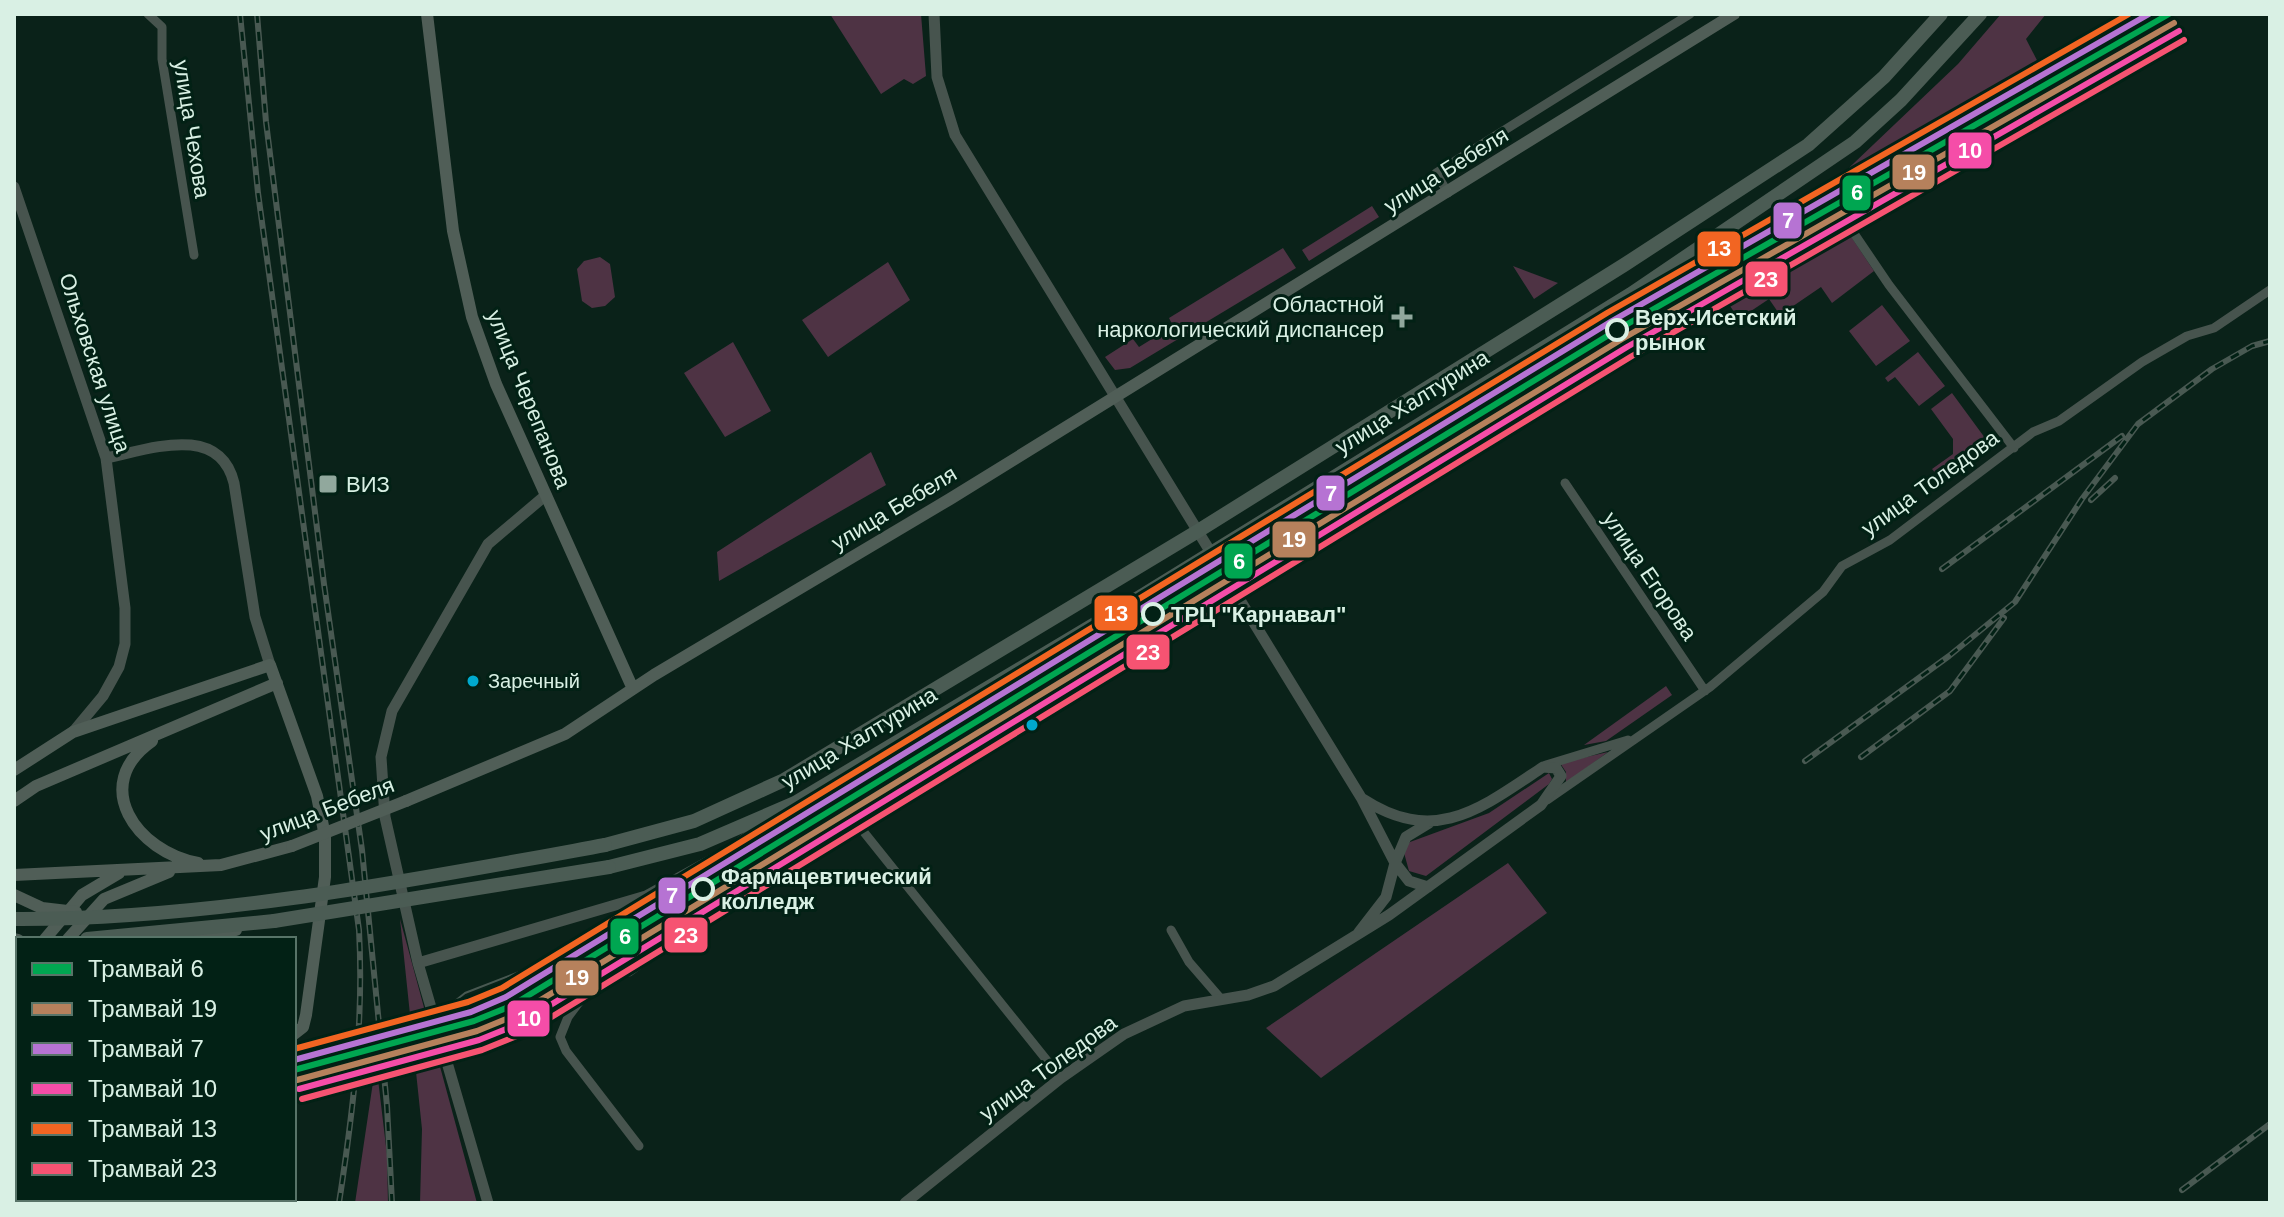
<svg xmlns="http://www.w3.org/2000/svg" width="2284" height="1217" viewBox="0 0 2284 1217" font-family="Helvetica,sans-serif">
	<rect width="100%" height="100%" fill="#0a2219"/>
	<path fill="#4e3344" d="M830 14H921L926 76 913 84 904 79 881 94Z
		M2001 14H2046L2026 39 2041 68 1835 190 1832 184 1958 64Z
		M1372 206 1379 217 1309 261 1302 250Z
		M1836 214 1874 271 1832 303 1821 287 1780 315 1769 299 1739 319 1721 293Z
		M1283 248 1296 268 1130 368 1115 370 1105 357 1133 339 1139 347 1173 326 1169 318Z
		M600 257 610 264 615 297 605 306 592 308 582 301 577 269 584 261Z
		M888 262 910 300 828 357 802 320Z
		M1513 266 1558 283 1534 299Z
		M1882 305 1910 341 1876 366 1849 331Z
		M733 342 771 411 725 437 684 373Z
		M1918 352 1945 386 1919 406 1895 377 1888 382 1885 378Z
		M1952 393 1985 438 1936 474 1932 469 1953 454V439L1931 409Z
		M871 452 886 485 719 581 717 552Z
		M1666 686 1672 695 1606 741 1584 745Z
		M1608 752 1566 783V772L1560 763Z
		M1549 773 1552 779 1549 784 1426 876 1409 871 1403 849 1410 842 1489 813Z
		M1508 863 1547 913 1321 1078 1266 1028Z
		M400 919 477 1203H420L422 1129Z
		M376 1062 387 1155 388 1203H355Z"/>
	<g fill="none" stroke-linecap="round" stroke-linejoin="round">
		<path stroke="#47544e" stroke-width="9" d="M148 14 162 27V59L194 255
			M1448 193 1436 173 1690 14
			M1849 226 1889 285 2014 448
			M1565 483 1705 691
			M1546 765 1628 740
			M1547 800 1710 687 1823 592 1842 566 1890 540 2033 432 2059 421 2142 362 2187 336 2214 328 2270 290
			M1171 930 1189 962 1221 999
			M639 1146 566 1051 560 1037 568 1017 595 981 629 972 738 893 758 887 855 821 1061 1078"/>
		<path stroke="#47544e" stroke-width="11" d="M934 14 937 77 955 135 1362 799 1395 863 1386 897 1359 932
			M14 187 106 458 125 608V644L119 667 103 696 73 732
			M106 458C151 449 219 423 234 483L255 617 270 665
			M1428 887 1409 881 1395 863 1406 837 1429 823
			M418 963 646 896 731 849 776 816
			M488 1203 418 963 385 817 381 757 392 711 488 544 546 495
			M905 1203 1061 1078 1124 1034 1184 1006 1248 995 1274 986 1389 915 1541 805 1561 776 1556 768 1543 767C1480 809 1435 846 1363 799"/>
		<path stroke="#505e57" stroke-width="12" d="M427 14 453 231 472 317 496 384 633 689
			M152 741C89 785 137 852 198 863
			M14 770 73 732 270 665 317 796 325 836V877L306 1015 303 1027 294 1034
			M14 801 36 786 277 683
			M406 801 565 734 654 675 950 499 1734 14
			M14 875 221 865 292 846
			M45 939 82 895 119 873
			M68 939 104 899 169 872
			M196 939 236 930
			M14 978 18 972
			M14 1007 18 1001
			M14 1057 18 1052"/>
		<path stroke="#4b5c54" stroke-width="14" d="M605 845 694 821 784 780 1198 531 1624 265 1808 145 1884 77 1941 14
			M609 867 700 844 795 803 1135 600 1631 294 1855 142 1901 100 1980 14
			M87 939 274 921
			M14 940 18 941"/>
		<path stroke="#495952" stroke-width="2" d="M640 928C597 961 523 1041 470 1046L456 1035 449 1014 455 1001 465 993 532 967 604 927 660 907"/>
		<defs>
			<path id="rail" d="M240 14 258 193 359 930C364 1022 353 1112 339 1203
				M257 14 266 122 324 584 362 850 387 1106 392 1203
				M2091 500 2115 478
				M1942 569 2122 436
				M1861 757 1950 691 2004 618
				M1805 761 1949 656 2015 602 2082 499 2138 424 2212 369 2252 346 2270 341
				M2182 1190 2270 1124"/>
		</defs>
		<use href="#rail" stroke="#495952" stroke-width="6"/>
		<use href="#rail" stroke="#022115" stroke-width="3" stroke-dasharray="9" stroke-linecap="butt"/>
		<path stroke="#505e57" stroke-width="12" d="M292 846 406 801
			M14 895 42 908 76 912"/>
		<path stroke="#4b5c54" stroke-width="14" d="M14 919C208 920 414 880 605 845
			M274 921 609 867"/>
		<defs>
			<path id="tram-1" d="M294 1070 474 1021 511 1006 1617 330 2169 14"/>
			<path id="tram-2" d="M297 1080 477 1031 516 1015 1622 339 2174 23"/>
			<path id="tram-3" d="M294 1060 471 1012 506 997 1612 321 2149 14"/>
			<path id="tram-4" d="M299 1089 479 1040 521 1023 1627 347 2179 31"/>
			<path id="tram-5" d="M294 1049 468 1002 502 988 1607 313 2129 14"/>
			<path id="tram-6" d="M302 1099 482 1050 527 1032 1632 356 2184 40"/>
		</defs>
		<use href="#tram-1" stroke="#022115" stroke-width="12"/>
		<use href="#tram-2" stroke="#022115" stroke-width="12"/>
		<use href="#tram-3" stroke="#022115" stroke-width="12"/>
		<use href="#tram-4" stroke="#022115" stroke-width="12"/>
		<use href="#tram-5" stroke="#022115" stroke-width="12"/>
		<use href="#tram-6" stroke="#022115" stroke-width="12"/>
		<use href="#tram-1" stroke="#00a651" stroke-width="6"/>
		<use href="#tram-2" stroke="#b6815c" stroke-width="6"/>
		<use href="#tram-3" stroke="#b673d3" stroke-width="6"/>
		<use href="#tram-4" stroke="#f54da8" stroke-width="6"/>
		<use href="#tram-5" stroke="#f26522" stroke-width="6"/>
		<use href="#tram-6" stroke="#f65372" stroke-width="6"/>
	</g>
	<g fill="#91a89d" stroke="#022115" stroke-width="3">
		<path d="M1398 305h8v8h8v8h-8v8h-8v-8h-8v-8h8z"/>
		<rect x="318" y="474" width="20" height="20" rx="4"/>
	</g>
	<g fill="#022115" stroke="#d9f0e4" stroke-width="4">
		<circle cx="1617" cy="330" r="10"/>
		<circle cx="1153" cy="614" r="10"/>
		<circle cx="703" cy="889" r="10"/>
	</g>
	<g fill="#00a9ce" stroke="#022115" stroke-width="3">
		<circle cx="473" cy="681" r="7"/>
		<circle cx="1032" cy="725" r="7"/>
	</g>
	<g text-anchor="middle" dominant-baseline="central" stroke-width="6" stroke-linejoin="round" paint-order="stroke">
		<g font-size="20" fill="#d9f0e4" stroke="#022115" text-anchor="start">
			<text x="488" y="681">Заречный</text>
		</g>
		<g font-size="22" fill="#d9f0e4" stroke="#022115">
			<text transform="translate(192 129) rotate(81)">улица Чехова</text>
			<text transform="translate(1446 170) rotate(-32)">улица Бебеля</text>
			<text transform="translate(95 363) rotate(72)">Ольховская улица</text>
			<text transform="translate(529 399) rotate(68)">улица Черепанова</text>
			<text transform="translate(1412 402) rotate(-32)">улица Халтурина</text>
			<text transform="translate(1930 483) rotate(-36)">улица Толедова</text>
			<text transform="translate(894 508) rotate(-31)">улица Бебеля</text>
			<text transform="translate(1650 576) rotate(56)">улица Егорова</text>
			<text transform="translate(859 738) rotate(-31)">улица Халтурина</text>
			<text transform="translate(327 809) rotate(-21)">улица Бебеля</text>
			<text transform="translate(1048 1068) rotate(-36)">улица Толедова</text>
		</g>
		<g font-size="22" fill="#d9f0e4" stroke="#022115" text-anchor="end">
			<text x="1384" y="304">Областной<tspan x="1384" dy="25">наркологический диспансер</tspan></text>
			<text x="346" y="484" text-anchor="start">ВИЗ</text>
		</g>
		<g font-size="22" font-weight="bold" fill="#d9f0e4" stroke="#022115" text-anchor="start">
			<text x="1635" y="317">Верх-Исетский<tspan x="1635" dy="25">рынок</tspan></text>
			<text x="1171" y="614">ТРЦ "Карнавал"</text>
			<text x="721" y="876">Фармацевтический<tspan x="721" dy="25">колледж</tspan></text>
		</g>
	</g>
	<g stroke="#022115" stroke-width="3">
		<rect x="1947" y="131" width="46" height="39" rx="8" fill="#f54da8"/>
		<rect x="1891" y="153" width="45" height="38" rx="8" fill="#b6815c"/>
		<rect x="1841" y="174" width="31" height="38" rx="8" fill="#00a651"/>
		<rect x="1772" y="201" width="31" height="39" rx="8" fill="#b673d3"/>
		<rect x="1696" y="230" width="46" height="38" rx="8" fill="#f26522"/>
		<rect x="1744" y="260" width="45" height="38" rx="8" fill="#f65372"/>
		<rect x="1315" y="474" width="31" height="38" rx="8" fill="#b673d3"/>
		<rect x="1271" y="520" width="46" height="39" rx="8" fill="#b6815c"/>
		<rect x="1223" y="542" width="31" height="38" rx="8" fill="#00a651"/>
		<rect x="1093" y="594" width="46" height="38" rx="8" fill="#f26522"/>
		<rect x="1125" y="633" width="46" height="38" rx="8" fill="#f65372"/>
		<rect x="657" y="876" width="30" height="39" rx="8" fill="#b673d3"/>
		<rect x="663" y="916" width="46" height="38" rx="8" fill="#f65372"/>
		<rect x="609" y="917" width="31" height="39" rx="8" fill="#00a651"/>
		<rect x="554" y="959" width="46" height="38" rx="8" fill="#b6815c"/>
		<rect x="506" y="999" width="45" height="39" rx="8" fill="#f54da8"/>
	</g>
	<g font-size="22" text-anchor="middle" font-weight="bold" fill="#fff">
		<text x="1970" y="158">10</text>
		<text x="1914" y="180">19</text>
		<text x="1857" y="200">6</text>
		<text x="1788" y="228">7</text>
		<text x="1719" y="256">13</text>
		<text x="1766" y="287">23</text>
		<text x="1331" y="501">7</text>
		<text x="1294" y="547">19</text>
		<text x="1239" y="569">6</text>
		<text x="1116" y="621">13</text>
		<text x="1148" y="660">23</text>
		<text x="672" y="903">7</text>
		<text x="686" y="943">23</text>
		<text x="625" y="944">6</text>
		<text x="577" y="985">19</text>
		<text x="529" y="1026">10</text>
	</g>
	<rect width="2284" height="1217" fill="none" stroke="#d9f0e4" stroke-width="32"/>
	<rect x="16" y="937" width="280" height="264" fill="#022115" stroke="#587468" stroke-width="2"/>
	<rect x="32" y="963" width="40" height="12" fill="#00a651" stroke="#587468" stroke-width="2"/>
	<text x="88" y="977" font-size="24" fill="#d9f0e4">Трамвай 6</text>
	<rect x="32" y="1003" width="40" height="12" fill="#b6815c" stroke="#587468" stroke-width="2"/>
	<text x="88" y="1017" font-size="24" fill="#d9f0e4">Трамвай 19</text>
	<rect x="32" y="1043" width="40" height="12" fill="#b673d3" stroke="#587468" stroke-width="2"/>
	<text x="88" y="1057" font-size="24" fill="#d9f0e4">Трамвай 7</text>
	<rect x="32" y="1083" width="40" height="12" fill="#f54da8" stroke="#587468" stroke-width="2"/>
	<text x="88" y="1097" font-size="24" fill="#d9f0e4">Трамвай 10</text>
	<rect x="32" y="1123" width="40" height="12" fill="#f26522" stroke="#587468" stroke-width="2"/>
	<text x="88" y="1137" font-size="24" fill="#d9f0e4">Трамвай 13</text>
	<rect x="32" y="1163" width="40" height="12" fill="#f65372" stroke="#587468" stroke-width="2"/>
	<text x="88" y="1177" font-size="24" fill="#d9f0e4">Трамвай 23</text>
</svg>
